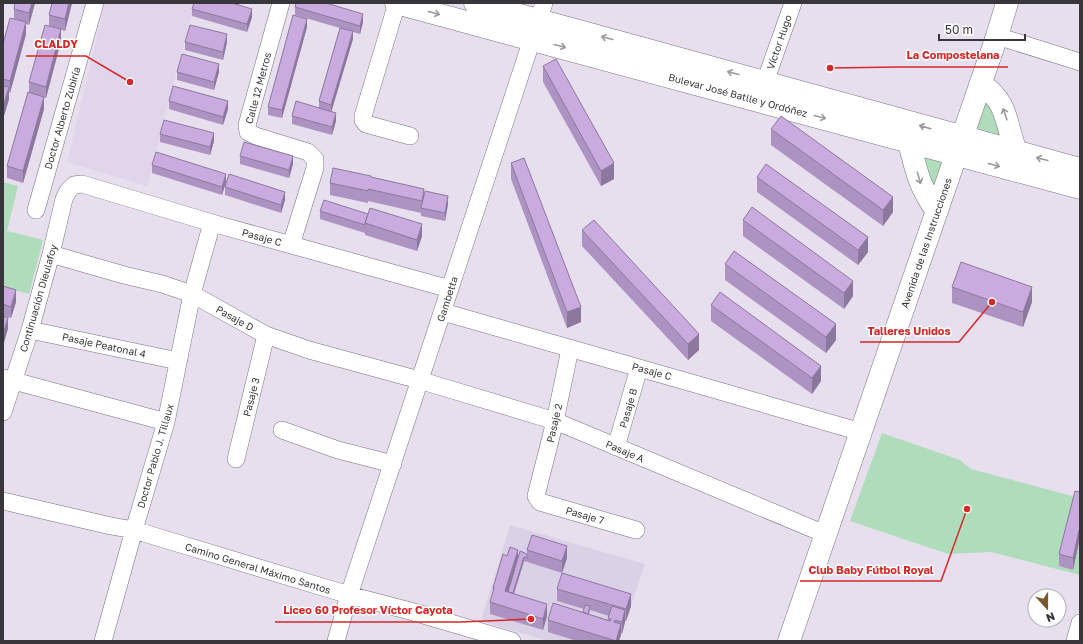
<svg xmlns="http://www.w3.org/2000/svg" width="1083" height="644" viewBox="0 0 1083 644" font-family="'Golos Text',sans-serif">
	<rect width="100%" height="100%" fill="#e7dfee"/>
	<path fill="#e1d5eb" d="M105 3H195L147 186 67 162Z"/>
	<path fill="#dbd1e6" d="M510 525 645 564 619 641H548L481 621Z"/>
	<path fill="#afddbb" d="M986 95 1001 135H999L979 129 976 127Z
		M922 156 942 162 936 194Z
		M3 182 18 186 7 231 43 240 29 294 3 287Z
		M882 433 960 460 971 469 1080 498V575L991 552 948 554 850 521Z"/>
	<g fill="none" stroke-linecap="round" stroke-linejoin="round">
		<defs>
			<path id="minor" d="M281 3 247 125 248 132 256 136 308 152 315 159V168L291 245
				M397 3 363 116V120L366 124 410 136
				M997 36 1080 62
				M765 82 793 3
				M36 210 95 3
				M51 254 124 275 162 284 192 294 266 335 309 350 419 380 555 421 825 534
				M443 312C582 352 722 391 861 432
				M30 330 178 361
				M570 349 555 421 536 496 540 502 636 530
				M3 378 166 422
				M3 412 30 330 51 254 64 199 68 191 74 185 82 184 212 223 450 289
				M282 430 338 450 393 464
				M616 447 639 368
				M236 459 266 335
				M3 501 111 526 134 530 349 595 410 611 512 641
				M103 641 134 530 166 422 192 294 212 223
				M336 641 349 595 544 3
				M1075 641 1080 623"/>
			<path id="major" d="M396 3 1080 188
				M475 3 594 35 1080 169
				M981 84C1009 103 1005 123 1016 151
				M909 142C916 170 919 187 937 211
				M789 641 997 36 1007 3"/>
		</defs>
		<use href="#minor" stroke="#79727f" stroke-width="18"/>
		<use href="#major" stroke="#79727f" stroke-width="23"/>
		<use href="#minor" stroke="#fff" stroke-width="17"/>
		<use href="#major" stroke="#fff" stroke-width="22"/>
	</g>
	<path fill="#ad93c1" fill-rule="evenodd" d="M15 3H35L29 25 26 24V34L10 93 9 92V99L3 119V44L14 19V9Z
		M72 3 65 31 61 30V41L46 98H44V109L23 183 7 178V166L29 93V82L49 26V15Z
		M295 7 363 22 360 34 353 32V39L331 111 336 121 332 135 292 124V116L319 108V101L340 28 295 15Z
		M192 9 252 17 247 32 192 16Z
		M307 27 282 118 268 115V107Z
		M185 42H227L223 60 185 50Z
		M543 66 614 179 601 186 543 82Z
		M177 72H219L214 90 177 80Z
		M169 101 228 109 223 125 169 109Z
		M771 129 893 212 883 226 771 145Z
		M160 134 214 141 210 155 160 142Z
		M240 156 293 164 289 178 240 164Z
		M511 163 581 322 567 328 511 179Z
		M152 165 226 182 222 195 152 173Z
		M757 177 868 252 858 265 757 192Z
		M371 178 424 193 448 204 445 221 421 216V213L368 201V203L330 195V183Z
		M225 187 285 200 281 213 225 195Z
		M320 211 422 236 417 251 365 235V233L320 219Z
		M743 220 853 296 844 309 743 236Z
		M582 230 699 350 688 360 582 246Z
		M725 264 836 340 826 353 725 280Z
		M3 286 16 302 11 318 3 316Z
		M952 287 1032 302 1023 327 952 303Z
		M711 305 821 381 812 394 711 321Z
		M1080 492V542H1079L1073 570 1059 566V554Z
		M527 550 567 558 562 573 524 561 514 594 547 616 543 630 490 614V602L493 593V588L507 556 518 557 527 554Z
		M557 589 631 606 626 621H625L622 634 621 633 619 641H577L548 632V620L583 612 584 609 557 601ZM590 610 609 616 608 620 589 614Z"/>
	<path fill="#8d789d" d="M32 3H35L29 25V13Z
		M69 3H72L65 31V19Z
		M252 9V17L247 32V24Z
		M363 14V22L360 34V26Z
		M307 19V27L282 118V110Z
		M26 22V34L10 93V81Z
		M61 29V41L46 98V87Z
		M353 31V39L331 113V105Z
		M227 34V42L223 60V52Z
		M219 64V72L214 90V82Z
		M9 87V99L3 119V107Z
		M44 97V109L23 183V171Z
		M228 101V109L223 125V117Z
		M336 113V121L332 135V127Z
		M214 133V141L210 155V147Z
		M293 156V164L289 178V170Z
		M614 163V179L601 186V171Z
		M226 174V182L222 195V187Z
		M285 192V200L281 213V205Z
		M448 196V204L445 221V213Z
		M893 197V212L883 226V210Z
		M422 224V236L417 251V240Z
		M868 237V252L858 265V250Z
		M853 281V296L844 309V293Z
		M1032 287V302L1023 327V312Z
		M16 290V302L11 318V307Z
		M581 307V322L567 328V312Z
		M8 318V329L3 346V334Z
		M836 324V340L826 353V337Z
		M699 334V350L688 360V344Z
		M821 366V381L812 394V378Z
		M1079 530V542L1073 570V558Z
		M567 546V558L562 573V561Z
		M518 550V561L507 599 505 591Z
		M524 557V561L510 605V600Z
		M631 594V606L626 621V609Z
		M547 604V616L543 630V619Z
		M625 610V622L622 634V622Z
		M621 624V635L619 641H616Z"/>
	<path fill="#c9abe0" stroke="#8d789d" d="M15 3H32L29 13 14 9Z
		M52 3H69L65 19 49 15Z
		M194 3H232L252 9 247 24 192 9Z
		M296 3H326L363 14 360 26 295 7Z
		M293 15 307 19 282 110 268 107Z
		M10 18 26 22 10 81 3 79V44Z
		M45 25 61 29 46 87 29 82Z
		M190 25 227 34 223 52 185 42Z
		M340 28 353 31 331 105 319 101Z
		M182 54 219 64 214 82 177 72Z
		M556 59 614 163 601 171 543 66Z
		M3 86 9 87 3 107Z
		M173 86 228 101 223 117 169 101Z
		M28 92 44 97 23 171 7 166Z
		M296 101 336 113 332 127 292 116Z
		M781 116 893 197 883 210 771 129Z
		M164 120 214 133 210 147 160 134Z
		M244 142 293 156 289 170 240 156Z
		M156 152 226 174 222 187 152 165Z
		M524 158 581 307 567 312 511 163Z
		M766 164 868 237 858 250 757 177Z
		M333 168 371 176V177L424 189 422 201 368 189V191L330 183Z
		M229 174 285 192 281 205 225 187Z
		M425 191 448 196 445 213 421 208Z
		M324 200 368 214 365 223V225L320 211Z
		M752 207 853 281 844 293 743 220Z
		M370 208 422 224 417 240 365 223Z
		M594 220 699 334 688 344 582 230Z
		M734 251 836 324 826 337 725 264Z
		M961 262 1032 287 1023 312 952 287Z
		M3 286 16 290 11 307 3 304Z
		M720 292 821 366 812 378 711 305Z
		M3 316 8 318 3 334Z
		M1075 491 1080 492V530H1079L1073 558 1059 554Z
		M532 535 567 546 562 561 527 550Z
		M510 547 518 550 505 591 547 604 543 619 490 602 494 588H493L503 554 507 556Z
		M520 551 527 554V558L524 557 513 593 508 592Z
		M562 573 631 594 626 609 557 589Z
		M553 603 610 621 611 619 608 618 612 606 625 610 622 622 615 620 614 622 621 624 616 641 548 620Z
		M585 605 590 606 588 614 583 612Z"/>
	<defs><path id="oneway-shaft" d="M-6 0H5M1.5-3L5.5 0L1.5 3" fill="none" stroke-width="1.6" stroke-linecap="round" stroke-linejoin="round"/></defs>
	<g stroke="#9c9a9d">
		<use href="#oneway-shaft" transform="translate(434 13) rotate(15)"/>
		<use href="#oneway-shaft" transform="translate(607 38) rotate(-165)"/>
		<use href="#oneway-shaft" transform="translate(560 46) rotate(15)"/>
		<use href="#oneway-shaft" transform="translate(733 73) rotate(-165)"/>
		<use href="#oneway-shaft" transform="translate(1005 114) rotate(-109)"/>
		<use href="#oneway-shaft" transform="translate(820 117) rotate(15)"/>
		<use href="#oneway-shaft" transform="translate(925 127) rotate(-164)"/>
		<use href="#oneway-shaft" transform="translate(1042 159) rotate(-165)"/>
		<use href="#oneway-shaft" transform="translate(994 165) rotate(15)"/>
		<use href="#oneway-shaft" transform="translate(919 178) rotate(73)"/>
	</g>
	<g text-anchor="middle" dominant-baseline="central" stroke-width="3" stroke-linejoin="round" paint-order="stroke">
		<g font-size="10" fill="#39363b" stroke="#fff">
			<text transform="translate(779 42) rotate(-71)">Víctor Hugo</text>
			<text transform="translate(258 88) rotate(-75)">Calle 12 Metros</text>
			<text transform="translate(738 95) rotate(15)">Bulevar José Batlle y Ordóñez</text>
			<text transform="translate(62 118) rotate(-74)">Doctor Alberto Zubiría</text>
			<text transform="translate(262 237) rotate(15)">Pasaje C</text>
			<text transform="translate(926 243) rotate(-71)">Avenida de las Instrucciones</text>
			<text transform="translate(38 298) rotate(-74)">Continuación Dieulafoy</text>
			<text transform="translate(447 299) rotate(-72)">Gambetta</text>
			<text transform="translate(235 318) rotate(29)">Pasaje D</text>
			<text transform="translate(104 345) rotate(12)">Pasaje Peatonal 4</text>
			<text transform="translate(652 371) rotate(15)">Pasaje C</text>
			<text transform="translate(251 397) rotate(-76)">Pasaje 3</text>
			<text transform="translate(628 408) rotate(-74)">Pasaje B</text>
			<text transform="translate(554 423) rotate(-77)">Pasaje 2</text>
			<text transform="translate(625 451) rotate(23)">Pasaje A</text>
			<text transform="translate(155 456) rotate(-74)">Doctor Pablo J. Tillaux</text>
			<text transform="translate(585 515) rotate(16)">Pasaje 7</text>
			<text transform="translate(258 568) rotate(17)">Camino General Máximo Santos</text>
		</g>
	</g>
	<path fill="none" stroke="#d62828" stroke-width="1.5" d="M130 82L86 56H26M830 68L899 67H1008M992 302L959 342H860M967 509L941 581H800M531 619L460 622H275"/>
	<g fill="#d62828" stroke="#fff" stroke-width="1.5">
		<circle cx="130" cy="82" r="4"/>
		<circle cx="830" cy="68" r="4"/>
		<circle cx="992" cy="302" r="4"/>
		<circle cx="967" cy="509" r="4"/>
		<circle cx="531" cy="619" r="4"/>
	</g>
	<g font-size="11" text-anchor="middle" font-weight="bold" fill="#d62828" stroke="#fff" stroke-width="3" stroke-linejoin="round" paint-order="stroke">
		<text x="56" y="48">CLALDY</text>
		<text x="953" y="59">La Compostelana</text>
		<text x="909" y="335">Talleres Unidos</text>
		<text x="871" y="574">Club Baby Fútbol Royal</text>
		<text x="368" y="614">Liceo 60 Profesor Víctor Cayota</text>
	</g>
	<rect width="1083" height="644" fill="none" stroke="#39363b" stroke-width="8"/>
	<g transform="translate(1047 608) rotate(159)"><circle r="19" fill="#ffffff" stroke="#b0afb1"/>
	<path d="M0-3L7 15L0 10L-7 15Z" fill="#7a572f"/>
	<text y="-6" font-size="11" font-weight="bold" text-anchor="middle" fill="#39363b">N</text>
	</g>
	<path d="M939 34v6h86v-6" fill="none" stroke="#39363b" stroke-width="2"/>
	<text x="945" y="34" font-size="12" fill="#39363b" stroke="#ffffff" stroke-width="3" paint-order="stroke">50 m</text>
</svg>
